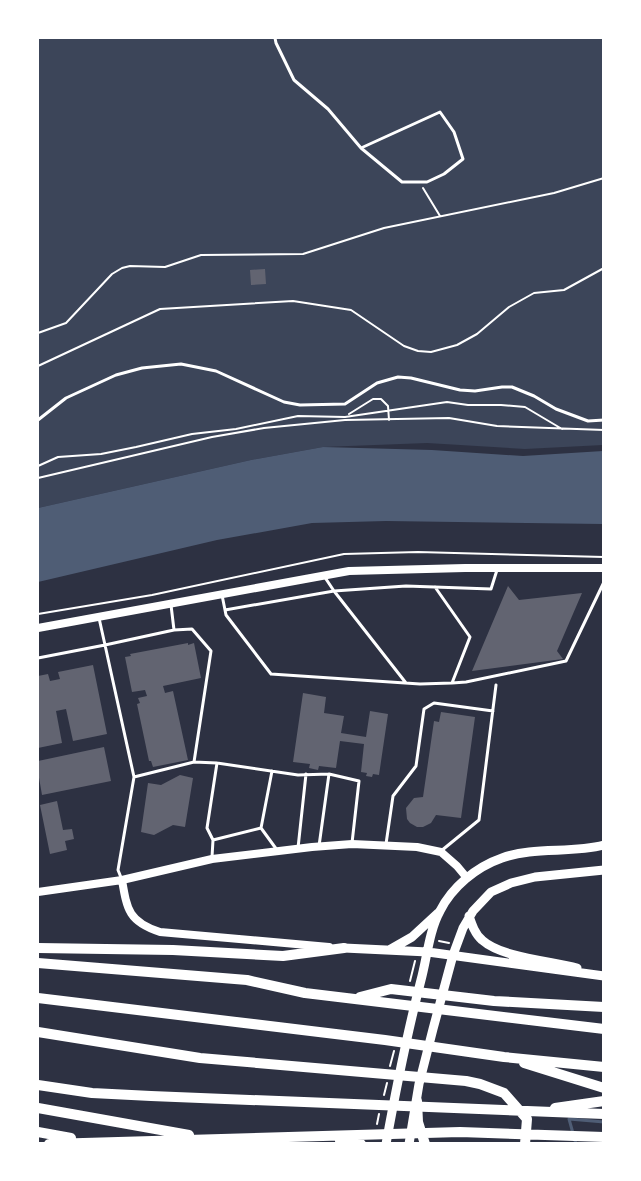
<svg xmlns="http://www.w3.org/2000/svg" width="641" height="1181" viewBox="0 0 641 1181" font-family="'Exo 2',sans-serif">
	<rect width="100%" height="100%" fill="#2d3142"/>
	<path fill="#3c4559" d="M38 38H603V445L525 449 427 443 323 447 251 460 38 508Z"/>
	<path fill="#4f5d75" d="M323 447 432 450 523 456 603 451V524L386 521 312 523 217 540 38 582V508L251 460Z"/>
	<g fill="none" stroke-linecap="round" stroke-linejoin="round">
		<path stroke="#4f5d75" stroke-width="3" d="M576 1144 569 1119 604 1122"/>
	</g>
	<path fill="#626471" d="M265 269 266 284 251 285 250 270Z
		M508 586 519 600 582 593 557 651 563 659 472 671Z
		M188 643V645L194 643 201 678 163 686 165 693 173 691 188 760 153 767 151 761H149L137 704 140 703 138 698 147 696 145 690 132 692 125 657 131 656 130 654Z
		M93 665 107 734 73 741 66 709 56 711 62 743 38 748V676L48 674 50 681 60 679 58 672Z
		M303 693 326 697 324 713 344 716 341 733 366 737 370 711 388 714 379 775 373 774 372 777 366 776 367 773 361 772 364 744 340 741 336 768 319 766 318 770 309 768 310 764 293 762Z
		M441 712 475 717 461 818 436 815 431 823 423 827H417L410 823 407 819 406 808 414 798 423 797 434 721 439 722Z
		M104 747 111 781 42 795 38 772V761Z
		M180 775 193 778 185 827 173 825 154 835 141 832 148 783 161 785Z
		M57 801 63 830 72 829 74 839 65 841 67 850 50 854 40 805Z"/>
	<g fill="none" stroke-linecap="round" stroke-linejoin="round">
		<path stroke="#fff" stroke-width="2" d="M423 188 440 216
			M38 333 66 323 112 274 122 268 130 266 165 267 201 255 303 254 384 228 554 193 604 178
			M38 366 160 309 293 301 351 310 404 346 418 351 431 352 457 345 477 334 509 307 534 293 564 290 604 268
			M349 414 373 399H381L388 406 389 420
			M38 466 58 457 101 454 136 447 192 434 236 429 298 416 345 417 447 402 468 405H501L525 407 562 429
			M38 478 212 437 264 428 345 420 449 418 497 426 604 430
			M38 614 152 595 344 554 418 552 604 557
			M439 941 449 943
			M410 981 415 961
			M390 1066 394 1051
			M384 1095 387 1083
			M377 1124 379 1114"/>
		<path stroke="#fff" stroke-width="3" d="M275 38 276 43 294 80 328 109 361 148 402 182H427L444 174 463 159 454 132 440 112 361 148
			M38 420 66 398 116 375 142 368 181 364 216 371 284 402 300 405 345 404 377 383 398 377 411 378 460 390 475 391 502 387H512L534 396 556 409 588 421 604 420
			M435 587 470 637 452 683
			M222 595 226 615 271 674 420 684 452 683 466 682 566 661 604 582
			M225 610 334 591 324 576
			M38 658 105 645 99 618
			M406 683 334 591 406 586 491 589 497 570
			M194 762 217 763 298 775 329 774 359 781 352 843
			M134 777 194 762 211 651 192 629 174 630
			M261 828 272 771
			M213 840 207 828 217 763
			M386 844 393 796 416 766 424 709 434 703 493 711
			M319 846 329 774
			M298 848 306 774
			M441 851 479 820 496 685
			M212 857 213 840 261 828 277 850
			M122 880 118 870 134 777 105 645 174 630 171 605"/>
		<path stroke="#fff" stroke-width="8" d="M38 628 349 571 465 568H604
			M122 880C127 910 129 922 160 932L329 947
			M38 892 122 880 212 859 312 847 352 844 417 847 441 852 457 866 467 878"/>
		<path stroke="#fff" stroke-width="9" d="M469 916C472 925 475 934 482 940 502 958 551 961 577 968
			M344 948 428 952 604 976
			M391 949 412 937 438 913
			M386 1144C396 1089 407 1034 421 980 427 958 429 931 440 911 452 887 476 867 502 858 535 846 570 854 604 845
			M409 1144 419 1084 433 1029 453 955 463 928 473 911 491 892 511 883 535 877 604 870"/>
		<path stroke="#fff" stroke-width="10" d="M38 948 173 950 283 956 344 948
			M38 963 247 980 305 993 604 1029
			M360 997 391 989 494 1001 604 1007
			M38 998 385 1040 504 1057 604 1067
			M38 1032 200 1058 466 1081 480 1084 504 1093 527 1119 525 1144
			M524 1063 604 1088
			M38 1085 92 1093 151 1096 604 1114
			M417 1101 418 1122 425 1144
			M38 1108 189 1135
			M555 1108 604 1101
			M38 1132 71 1138
			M340 1141 361 1144
			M49 1144 460 1132 604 1137"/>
	</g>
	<rect width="641" height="1181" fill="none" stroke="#ffffff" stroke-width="78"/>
</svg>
